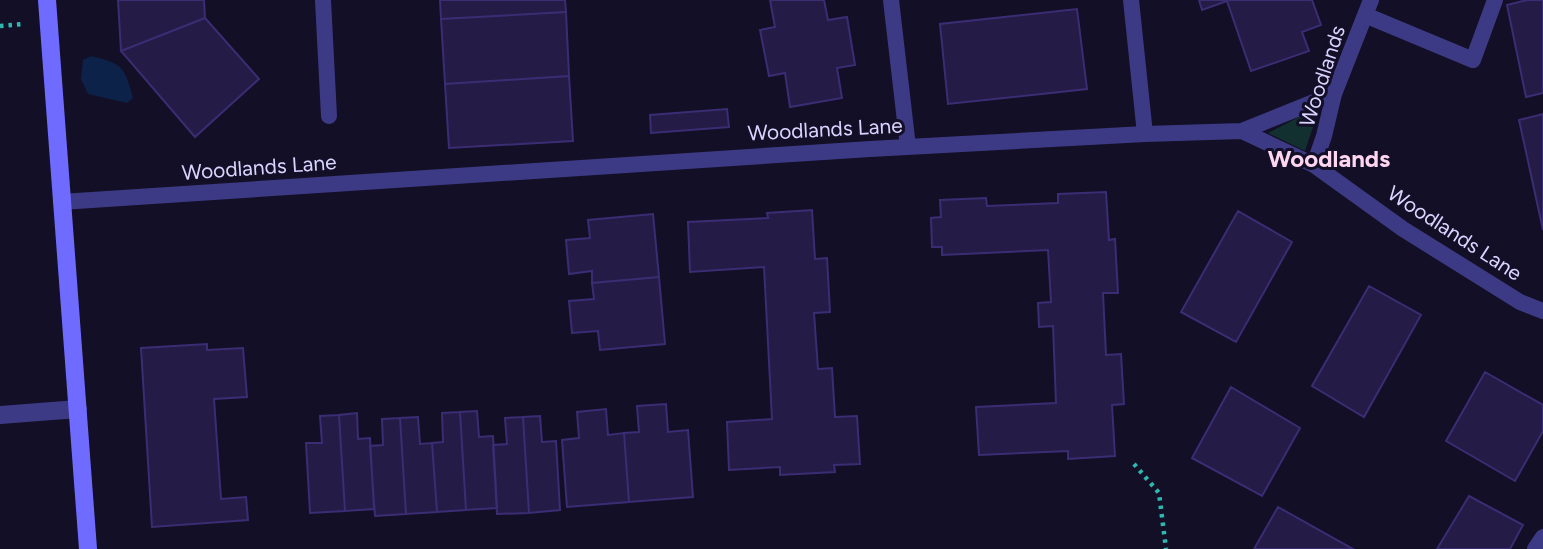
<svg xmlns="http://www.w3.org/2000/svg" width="1543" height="549" viewBox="0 0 1543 549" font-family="Figtree,sans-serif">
	<rect width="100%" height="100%" fill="#130f26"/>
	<path fill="#12302f" d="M1320 106 1305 151 1268 133Z"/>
	<path fill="#0c2248" d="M91 56C123 64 124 66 133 98L127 103 88 94 81 79 83 60Z"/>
	<path fill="#241b47" stroke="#3b2d73" stroke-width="2" d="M118 0H204L205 18 121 51Z
		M440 0H565L566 12 441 19Z
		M770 0H824L828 20 847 17 855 65 837 68 842 98 790 107 785 73 769 76 760 30 775 27Z
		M1199 0H1312L1321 25 1302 32 1309 51 1251 71 1227 1 1202 10Z
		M1527 0H1543V93L1526 97 1507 5Z
		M1077 9 1087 89 948 104 940 24Z
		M566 12 569 76 445 84 441 19Z
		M205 18 259 79 195 137 121 51Z
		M569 76 573 141 449 148 445 84Z
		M727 109 729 127 651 133 650 115Z
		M1543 114V230L1519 120Z
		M1106 192 1109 240 1115 239 1118 293H1103L1106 355 1121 354 1124 404 1112 405 1115 456 1068 459V451L979 455 976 407 1056 403 1053 326 1039 327 1038 303 1051 302 1048 250 942 255V247H932L931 218 941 217 940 200 986 198 987 206 1058 203V194Z
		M812 210 815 259 827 258 830 312 814 313 818 369 832 368 835 417 857 416 860 464 834 465 835 472 780 475V467L729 470 727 422 772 419 764 267 690 272 688 222 768 218 767 213Z
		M1238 211 1292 242 1236 342 1181 312Z
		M653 214 659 277 592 283V271L569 274 566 240 590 238 588 220Z
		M659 277 665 344 600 350 598 331 572 333 569 301 594 299 592 283Z
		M1369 286 1421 315 1364 417 1312 386Z
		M207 344V350L243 348 247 397 214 399 221 499 246 497 248 520 152 527 141 348Z
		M1485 372 1543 405V431L1515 481 1446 441Z
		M1231 387 1300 428 1262 496 1192 458Z
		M666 404 668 432 688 430 693 497 629 502 624 433 639 432 637 406Z
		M606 409 608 435 624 433 629 502 567 507 562 440 579 438 577 412Z
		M477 411 479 437 493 436 497 508 466 510 460 412Z
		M460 412 466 510 437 512 432 443 443 442 442 413Z
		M357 413 358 439 370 438 374 509 345 511 339 415Z
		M339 415 345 511 310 513 306 443H322L320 416Z
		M540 416 542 442 556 441 560 510 529 513 523 417Z
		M418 417 420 444 432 443 437 512 406 514 400 418Z
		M523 417 529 513 497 514 493 445 507 444 505 418Z
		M400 418 406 514 375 516 370 446 383 445 382 419Z
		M1469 496 1523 525 1510 549H1437Z
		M1278 507 1353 549H1254Z"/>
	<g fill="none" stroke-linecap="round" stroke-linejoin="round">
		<path stroke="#2fb8b0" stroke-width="4.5" stroke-dasharray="3.5 5" stroke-linecap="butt" d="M0 26 24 24
			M1134 464 1159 493 1166 549"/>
		<path stroke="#3d3a85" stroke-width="16" d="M323 0 329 116
			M891 0 908 147
			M1131 0 1145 134
			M1365 15 1473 60 1495 0
			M1242 131 1334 94
			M1314 165 1324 136 1334 94 1371 0
			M61 202 870 149 1145 134 1242 131 1314 165 1403 229 1520 302 1543 311
			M1535 549 1543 537"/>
		<path stroke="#3d3a85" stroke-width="18" d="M0 415 78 409"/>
		<path stroke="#6f6bff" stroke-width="18" d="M47 0 88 549"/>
	</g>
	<g text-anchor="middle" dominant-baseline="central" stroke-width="6" stroke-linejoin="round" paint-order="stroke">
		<g font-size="21" fill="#d9d4ff" stroke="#130f26">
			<text transform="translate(1322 76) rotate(-72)">Woodlands</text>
			<text transform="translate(825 129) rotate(-3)">Woodlands Lane</text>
			<text transform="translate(259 167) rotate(-4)">Woodlands Lane</text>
			<text transform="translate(1455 233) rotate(33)">Woodlands Lane</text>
		</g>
		<g font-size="24" font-weight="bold" fill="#ffd6f0" stroke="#130f26">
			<text x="1329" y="158">Woodlands</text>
		</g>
	</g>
</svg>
